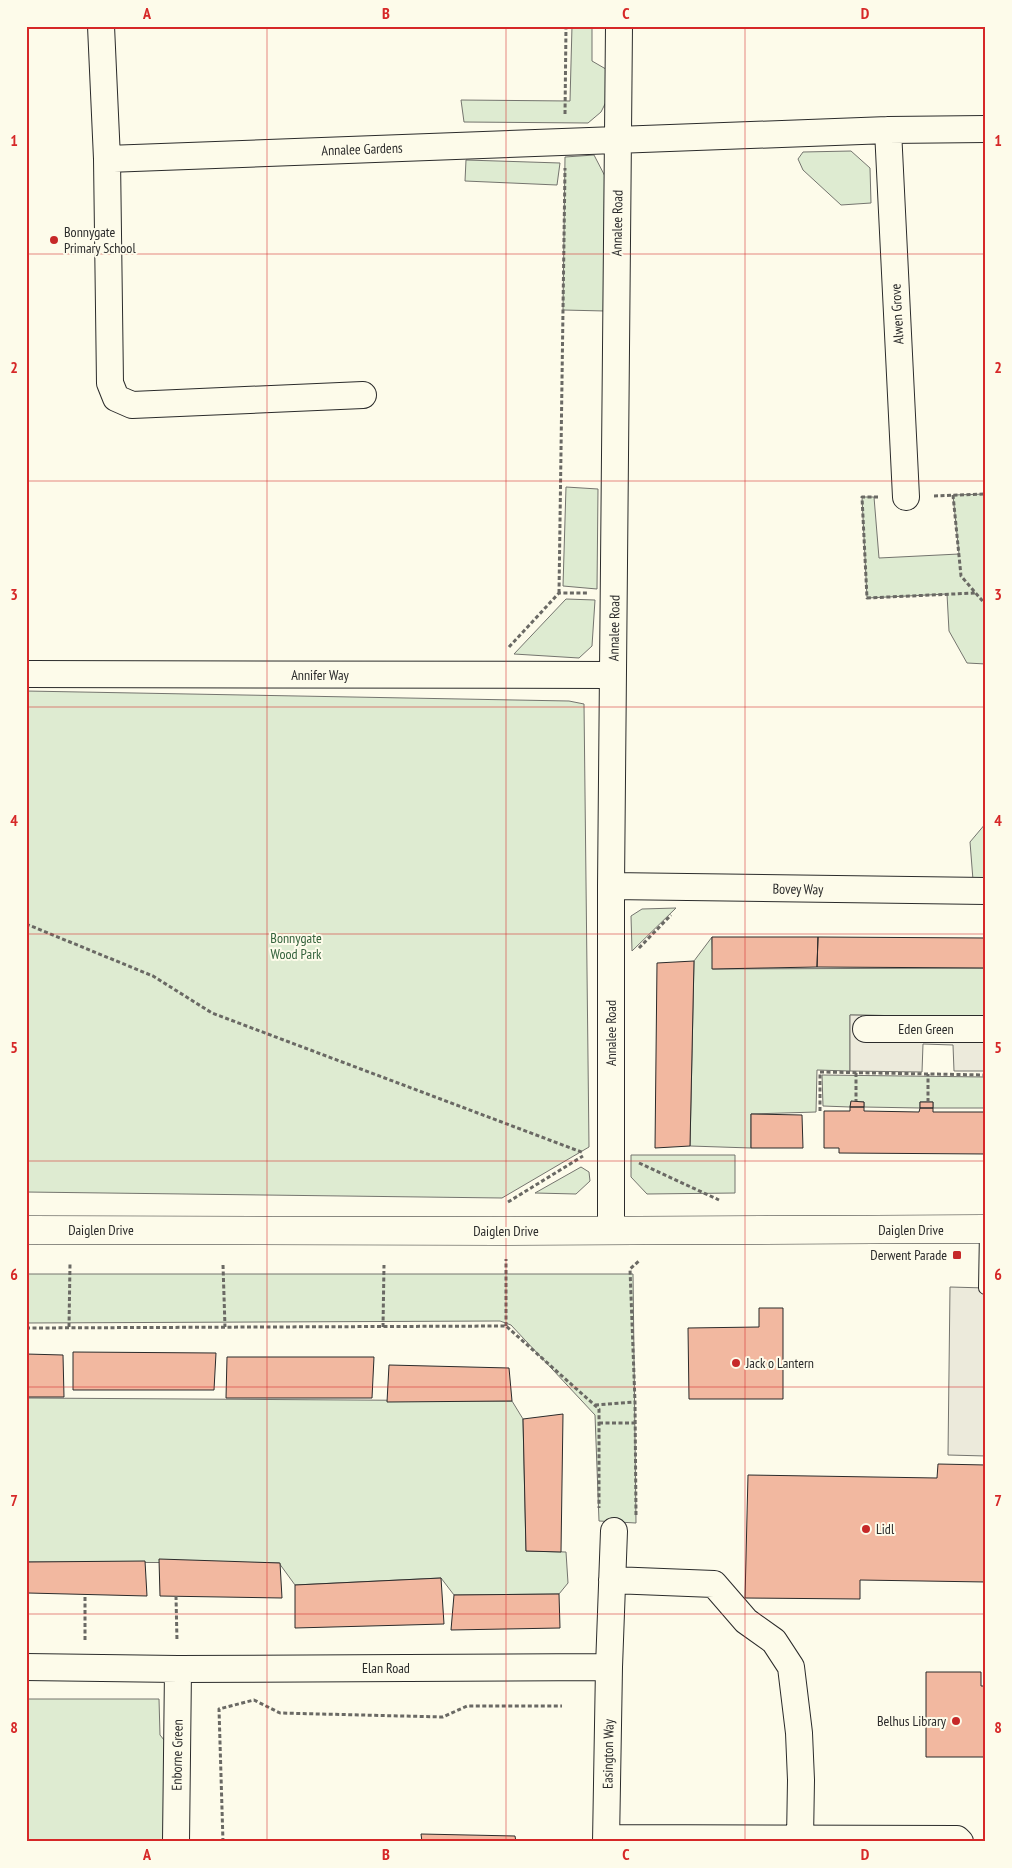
<svg xmlns="http://www.w3.org/2000/svg" width="1012" height="1868" viewBox="0 0 1012 1868" font-family="'PT Sans Narrow',sans-serif">
	<rect width="100%" height="100%" fill="#fdfbea"/>
	<path fill="#deebd1" stroke="#74746e" d="M572 26H592V61L611 72 608 98 601 112 588 123 464 122 461 100 570 101Z
		M851 151 870 168 871 203 841 205 803 170 798 159 803 152Z
		M594 155 608 182 605 311 563 310 565 157Z
		M466 160 560 163 557 185 465 181Z
		M566 487 598 489 597 589 563 586Z
		M986 494V664L967 663 949 631 947 594 867 598 862 497H874L879 558 959 554 953 495Z
		M566 599 595 600 592 646 579 658 514 654Z
		M26 691 569 701 584 704 589 1147 502 1198 26 1192Z
		M986 823V880H973L970 842Z
		M676 908 632 951 631 916 642 909Z
		M712 937 713 969 986 968V1017L850 1015V1071L817 1070 816 1112 751 1114V1148L690 1146 694 961Z
		M822 1075 986 1077V1108H933V1102H920V1108L864 1107V1102H851L850 1107 823 1106Z
		M631 1155H735V1193L647 1194 631 1177Z
		M581 1167 589 1172 590 1181 576 1194 535 1193Z
		M26 1274H633L636 1523 599 1521 595 1415 511 1325 500 1321 26 1323Z
		M26 1398 512 1401 523 1419 526 1551 566 1552 568 1583 559 1594 454 1595 441 1578 295 1585 279 1563 26 1562Z
		M26 1699H159L160 1735 169 1746V1842H26Z"/>
	<path fill="#eceadb" stroke="#74746e" d="M850 1015 986 1017V1071H954L953 1045 923 1044 922 1072 850 1071Z
		M950 1287 986 1288V1456L948 1455Z"/>
	<path fill="#f2b8a0" stroke="#2b2b2b" d="M712 937H818L817 967 712 969Z
		M818 937 986 938V968L817 967Z
		M694 961 690 1146 655 1148 657 963Z
		M851 1101 864 1102V1107H850Z
		M920 1102H933V1108H920Z
		M850 1107H864V1111L919 1112 920 1108H933V1112H986V1154L839 1153V1148H824V1111H850Z
		M751 1114 802 1115 803 1148H751Z
		M759 1308H783V1399H689L688 1328 759 1327Z
		M73 1352 216 1353 214 1390H73Z
		M26 1354 63 1355 64 1397H26Z
		M227 1357H374L372 1398H226Z
		M389 1365 509 1368 512 1401 387 1402Z
		M563 1414 561 1552 526 1551 523 1419Z
		M938 1464 986 1465V1582L860 1580V1599L745 1598 748 1475 937 1478Z
		M159 1559 280 1563 282 1598 160 1596Z
		M145 1561 147 1596 28 1593 27 1562Z
		M441 1578 444 1624 295 1628V1585Z
		M559 1594 560 1628 451 1630 454 1595Z
		M926 1672H981V1686H986V1757H926Z
		M421 1834 515 1836 516 1842H422Z"/>
	<g fill="none" stroke-linecap="round" stroke-linejoin="round">
		<defs>
			<path id="service" d="M985 1288 986 1231"/>
			<path id="minor" d="M101 26 107 159 110 383 116 398 132 405 363 395
				M888 130 906 497
				M107 159 888 130 986 129
				M26 674 613 675
				M611 886 986 891
				M866 1029H986
				M611 1230V886L619 26
				M612 1580 714 1584 746 1621 774 1641 791 1667 799 1733 801 1780 800 1839
				M26 1667 178 1669 609 1667 614 1531
				M606 1838 957 1839 960 1842
				M176 1842 178 1669
				M606 1842 609 1667"/>
			<path id="tertiary" d="M26 1230 505 1231 986 1229"/>
		</defs>
		<use href="#service" stroke="#2b2b2b" stroke-width="14"/>
		<use href="#minor" stroke="#2b2b2b" stroke-width="28"/>
		<use href="#tertiary" stroke="#2b2b2b" stroke-width="29"/>
		<path stroke="#6a6964" stroke-width="3" stroke-dasharray="4 2.5" stroke-linecap="butt" d="M565 114 566 26
			M953 495 961 576 986 605
			M934 496 986 494
			M878 497H862L867 598 975 593
			M559 593 565 168
			M509 647 559 593H587
			M26 924 153 976 212 1013 584 1153
			M639 948 671 915
			M856 1073V1101
			M928 1102V1074
			M820 1111V1072L986 1075
			M639 1163 719 1200
			M508 1202 583 1156
			M223 1265 225 1327
			M506 1326V1259
			M69 1327 70 1264
			M383 1327 384 1265
			M26 1328 506 1326 599 1409V1508
			M595 1405 635 1402
			M599 1423H635
			M636 1515 635 1402 630 1269 640 1260
			M176 1596 177 1641
			M85 1640V1595
			M223 1842 219 1709 254 1700 280 1713 443 1717 467 1706H562"/>
		<use href="#service" stroke="#fdfbea" stroke-width="12"/>
		<use href="#minor" stroke="#fdfbea" stroke-width="26"/>
		<use href="#tertiary" stroke="#fdfbea" stroke-width="28"/>
	</g>
	<path fill="none" stroke="#d62828" stroke-width="1" stroke-opacity="0.55" d="M267 26V1842M506 26V1842M745 26V1842M26 254H986M26 481H986M26 707H986M26 934H986M26 1161H986M26 1387H986M26 1614H986"/>
	<g fill="#c62828" stroke="#fdfbea" stroke-width="2">
		<circle cx="54" cy="240" r="5"/>
		<rect x="952" y="1250" width="10" height="10" rx="2.5"/>
		<circle cx="736" cy="1363" r="5"/>
		<circle cx="866" cy="1529" r="5"/>
		<circle cx="956" cy="1721" r="5"/>
	</g>
	<g text-anchor="middle" dominant-baseline="central" stroke-width="4" stroke-linejoin="round" paint-order="stroke">
		<g font-size="14" fill="#2b2b2b" stroke="#fdfbea">
			<text transform="translate(362 149) rotate(-2)">Annalee Gardens</text>
			<text transform="translate(617 223) rotate(-89)">Annalee Road</text>
			<text transform="translate(897 314) rotate(-93)">Alwen Grove</text>
			<text transform="translate(614 628) rotate(-89)">Annalee Road</text>
			<text x="320" y="675">Annifer Way</text>
			<text transform="translate(798 889) rotate(1)">Bovey Way</text>
			<text x="926" y="1029">Eden Green</text>
			<text transform="translate(611 1033) rotate(-90)">Annalee Road</text>
			<text x="101" y="1230">Daiglen Drive</text>
			<text x="911" y="1230">Daiglen Drive</text>
			<text x="506" y="1231">Daiglen Drive</text>
			<text x="386" y="1668">Elan Road</text>
			<text transform="translate(608 1754) rotate(-89)">Easington Way</text>
			<text transform="translate(177 1755) rotate(-89)">Enborne Green</text>
		</g>
		<g font-size="14" fill="#2b2b2b" stroke="#fdfbea" text-anchor="start">
			<text x="64" y="232">Bonnygate<tspan x="64" dy="16">Primary School</tspan></text>
			<text x="947" y="1255" text-anchor="end">Derwent Parade</text>
			<text x="746" y="1363">Jack o Lantern</text>
			<text x="876" y="1529">Lidl</text>
			<text x="946" y="1721" text-anchor="end">Belhus Library</text>
		</g>
		<g font-size="14" fill="#34623c" stroke="#fdfbea">
			<text x="296" y="938">Bonnygate<tspan x="296" dy="16">Wood Park</tspan></text>
		</g>
	</g>
	<rect width="1012" height="1868" fill="none" stroke="#fdfbea" stroke-width="55"/>
	<rect x="28" y="28" width="956" height="1812" fill="none" stroke="#d62828" stroke-width="2"/>
	<g font-size="16" text-anchor="middle" font-weight="bold" fill="#d62828">
		<text x="147" y="19">A</text>
		<text x="386" y="19">B</text>
		<text x="626" y="19">C</text>
		<text x="865" y="19">D</text>
		<text x="14" y="146">1</text>
		<text x="998" y="146">1</text>
		<text x="14" y="373">2</text>
		<text x="998" y="373">2</text>
		<text x="14" y="600">3</text>
		<text x="998" y="600">3</text>
		<text x="14" y="826">4</text>
		<text x="998" y="826">4</text>
		<text x="14" y="1053">5</text>
		<text x="998" y="1053">5</text>
		<text x="14" y="1280">6</text>
		<text x="998" y="1280">6</text>
		<text x="14" y="1506">7</text>
		<text x="998" y="1506">7</text>
		<text x="14" y="1733">8</text>
		<text x="998" y="1733">8</text>
		<text x="147" y="1860">A</text>
		<text x="386" y="1860">B</text>
		<text x="626" y="1860">C</text>
		<text x="865" y="1860">D</text>
	</g>
</svg>
